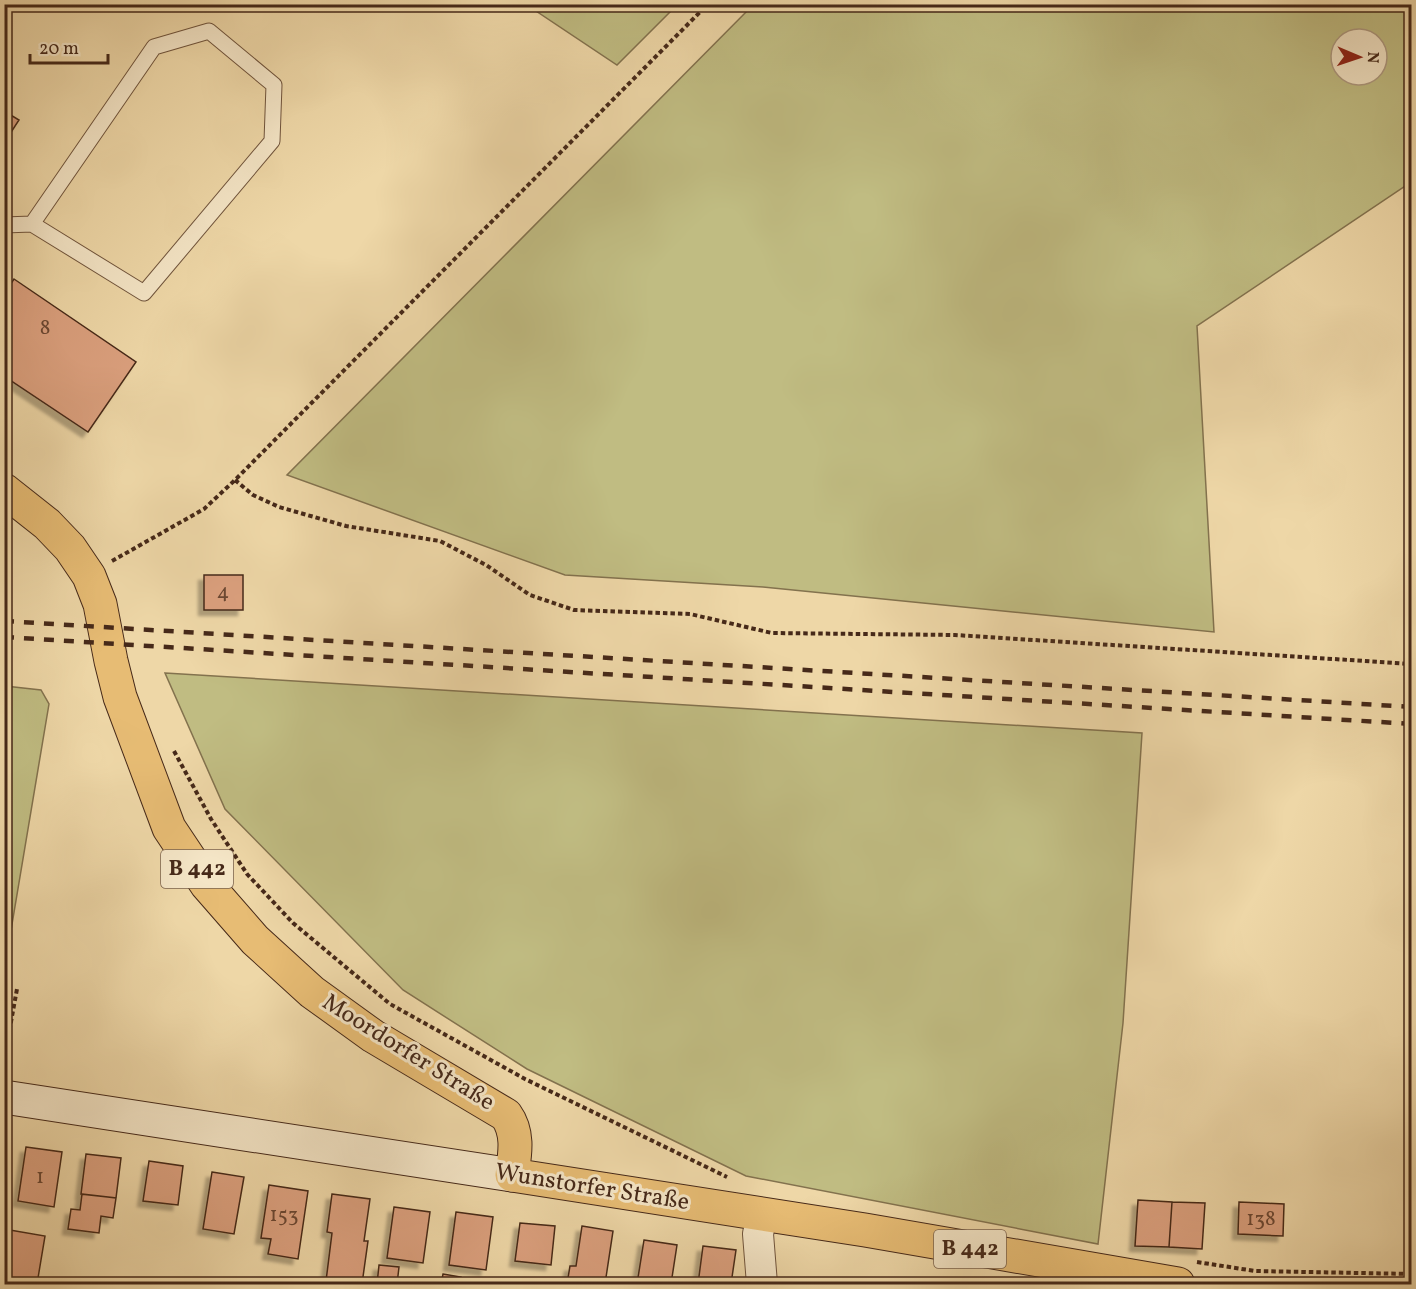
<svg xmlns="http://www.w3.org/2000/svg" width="1416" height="1289" viewBox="0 0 1416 1289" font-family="Vollkorn,serif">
	<defs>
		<filter id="shadow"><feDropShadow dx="-5.5" dy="5.5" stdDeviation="1.5" flood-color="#0004"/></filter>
	</defs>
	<rect width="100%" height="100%" fill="#eed7a7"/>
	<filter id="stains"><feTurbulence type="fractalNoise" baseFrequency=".00333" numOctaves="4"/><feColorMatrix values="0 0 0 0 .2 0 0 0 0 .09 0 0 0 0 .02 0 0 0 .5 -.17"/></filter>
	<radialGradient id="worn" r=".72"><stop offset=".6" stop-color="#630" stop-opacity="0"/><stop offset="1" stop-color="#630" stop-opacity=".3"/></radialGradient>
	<path fill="#c0bc82" stroke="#83724e" stroke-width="1.5" fill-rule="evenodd" d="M527 5H677L617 65Z
		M753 5H1411V182L1197 326 1214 632 763 587 565 575 287 475ZM1341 39H1377V75H1341Z
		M165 673 1142 733 1123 1023 1098 1244 746 1176 527 1069 403 990 225 809Z
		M5 686 41 690 49 704 5 966Z"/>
	<path fill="#dba07e" stroke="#462919" stroke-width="1.5" filter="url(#shadow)" d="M4 111 19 120 4 143Z
		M14 279 136 362 88 432 4 376V294Z
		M204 575H243V610H204Z
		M26 1147 62 1152 54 1207 18 1201Z
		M86 1154 121 1158 116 1198 81 1194Z
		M149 1161 183 1166 178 1205 143 1201Z
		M212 1172 244 1177 234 1234 203 1229Z
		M269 1185 308 1191 298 1259 268 1254 271 1239 261 1238Z
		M82 1194 116 1198 113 1218 101 1216 99 1233 68 1229 71 1209 80 1210Z
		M332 1194 370 1199 364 1241H368L362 1284 326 1281 332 1233 327 1232Z
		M1138 1200 1172 1202 1169 1247 1135 1246Z
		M1172 1202 1205 1203 1202 1249 1169 1247Z
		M1239 1202 1284 1204 1283 1236 1238 1234Z
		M394 1207 430 1212 423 1263 387 1258Z
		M456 1212 493 1217 486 1270 449 1265Z
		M520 1223 555 1226 551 1265 515 1261Z
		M582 1226 613 1231 605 1284H567L570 1266H576Z
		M4 1229 45 1236 37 1284 4 1282Z
		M644 1240 677 1245 671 1284H637Z
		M703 1246 736 1250 731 1284H698Z
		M379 1265 399 1267 397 1284H377Z
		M443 1274 461 1277 460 1284H441Z
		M288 1278 312 1280 311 1284H288Z"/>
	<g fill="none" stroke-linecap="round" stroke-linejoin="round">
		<defs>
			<path id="lane" d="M4 225 32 224 144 293 272 141 274 85 209 31 154 47 32 224"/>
			<path id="street" d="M762 1214 758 1234 762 1284"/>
			<path id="secondary" d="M4 1097 512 1175"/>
			<path id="primary" d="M4 490 47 524 70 548 89 576 100 604 111 661 120 697 169 828 207 885 255 940 312 992 373 1036 506 1115C519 1133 515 1154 512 1175L865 1230 1178 1284"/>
		</defs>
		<use href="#lane" stroke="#70543c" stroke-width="17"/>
		<use href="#street" stroke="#70543c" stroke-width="32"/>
		<use href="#secondary" stroke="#462919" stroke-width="35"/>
		<use href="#primary" stroke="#462919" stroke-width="35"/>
		<path stroke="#462919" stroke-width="4" stroke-dasharray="4.5 3" stroke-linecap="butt" d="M235 480 253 495 279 507 346 526 440 541 486 565 530 595 574 610 690 614 772 633 955 635 1412 664
			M112 561 204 509 235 480 708 4
			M174 751 211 819 247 874 293 923 390 1004 525 1079 727 1177
			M4 1060 17 989
			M1197 1262 1255 1271 1412 1274"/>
		<use href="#lane" stroke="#f4e5c6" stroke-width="15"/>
		<use href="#street" stroke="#f4e5c6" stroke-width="30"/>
		<use href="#secondary" stroke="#f4e5c6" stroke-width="33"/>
		<use href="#primary" stroke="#e7bc74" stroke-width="33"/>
		<path stroke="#462919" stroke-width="4.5" stroke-dasharray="10 10" stroke-linecap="butt" d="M4 621 1412 707
			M4 637 1412 724"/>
	</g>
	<g text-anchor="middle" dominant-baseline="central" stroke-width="6" stroke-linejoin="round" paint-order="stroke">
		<g font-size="21" fill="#6b4732">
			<text x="45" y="328">8</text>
			<text x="223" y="592">4</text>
			<text x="40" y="1177">1</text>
			<text x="284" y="1215">153</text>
			<text x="1261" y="1219">138</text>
		</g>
		<g fill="#f4e5c6" stroke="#7a614d" stroke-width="1.5">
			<rect x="161" y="850" width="72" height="38" rx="4.5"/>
			<rect x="934" y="1230" width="72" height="38" rx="4.5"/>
		</g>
		<g font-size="22" font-weight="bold" fill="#462919">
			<text x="197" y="869">B 442</text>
			<text x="970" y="1249">B 442</text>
		</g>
		<g font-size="24" fill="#462919" stroke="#f4e5c6">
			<text transform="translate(408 1053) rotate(32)">Moordorfer Straße</text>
			<text transform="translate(592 1188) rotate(9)">Wunstorfer Straße</text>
		</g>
	</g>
	<rect width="1416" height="1289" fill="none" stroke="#eed7a7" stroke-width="24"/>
	<rect x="6" y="6" width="1404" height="1277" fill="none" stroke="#462919" stroke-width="3"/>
	<rect x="12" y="12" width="1392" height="1265" fill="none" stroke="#462919" stroke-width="1.5"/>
	<g transform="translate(1359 57) rotate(92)"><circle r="28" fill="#f4e5c6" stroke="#ae9a81" stroke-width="1.5"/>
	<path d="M0-4.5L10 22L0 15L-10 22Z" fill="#8f2418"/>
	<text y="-9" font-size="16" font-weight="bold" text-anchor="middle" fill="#462919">N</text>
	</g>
	<path d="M30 54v9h78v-9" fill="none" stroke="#462919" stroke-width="3"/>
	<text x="39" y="54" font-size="18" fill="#462919" stroke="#f4e5c6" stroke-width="4.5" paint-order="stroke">20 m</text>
	<rect width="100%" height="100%" filter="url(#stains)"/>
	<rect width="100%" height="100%" fill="url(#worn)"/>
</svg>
